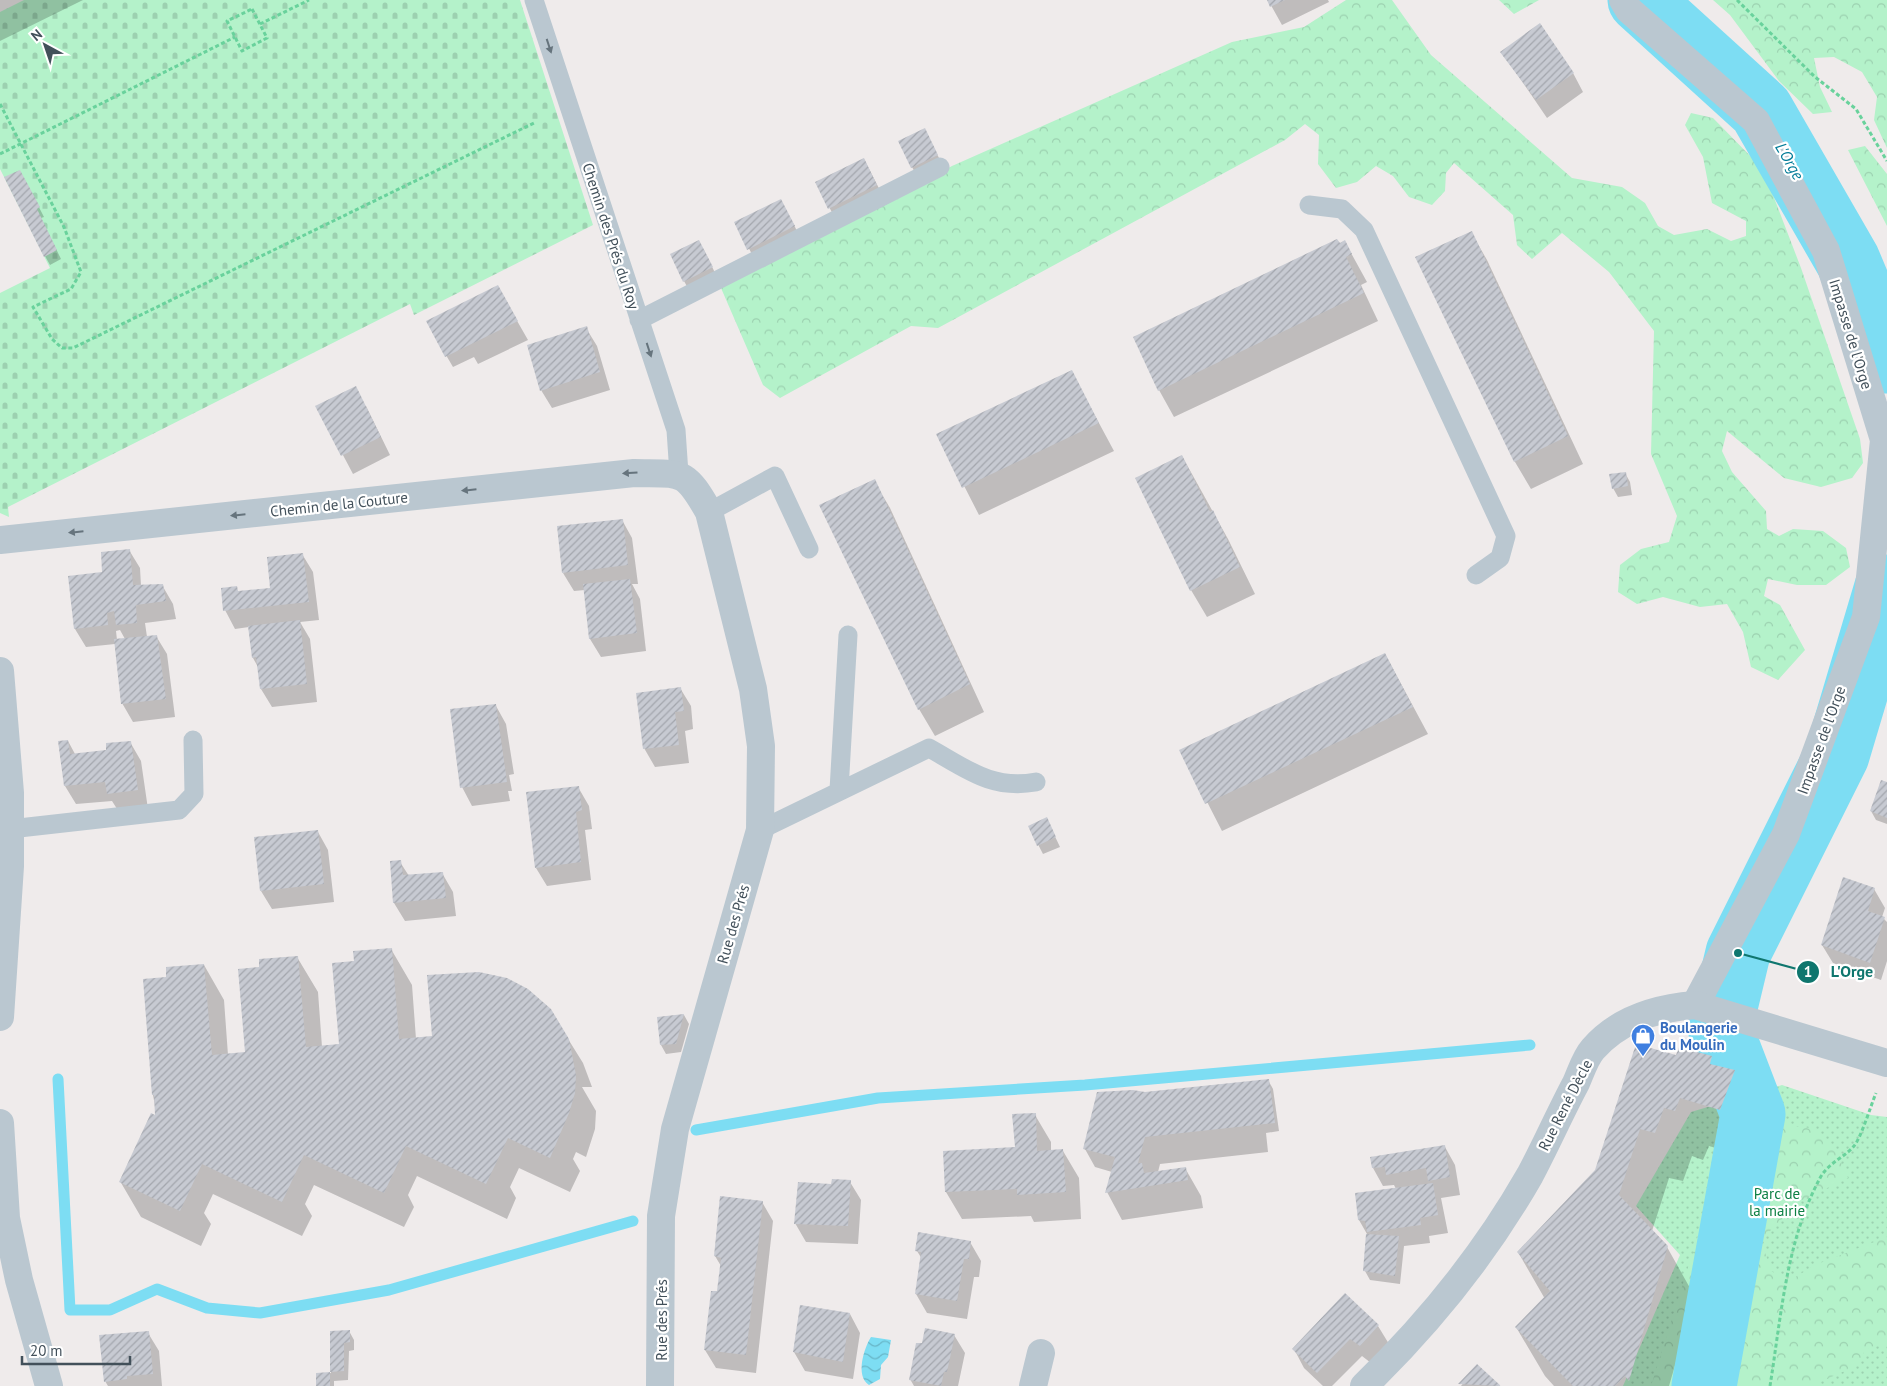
<svg xmlns="http://www.w3.org/2000/svg" width="1887" height="1386" viewBox="0 0 1887 1386" font-family="'PT Sans',sans-serif">
	<defs>
		<pattern id="grass-dots" width="8" height="8" patternUnits="userSpaceOnUse" patternTransform="scale(1.25)"><rect width="8" height="8" fill="#b4f2ca"/><path d="M2 2h.1M6 6h.1" fill="none" stroke="#9cd1b0" stroke-width="1.8" stroke-linecap="round"/></pattern>
		<pattern id="forest-crowns" width="20" height="18" patternUnits="userSpaceOnUse" patternTransform="scale(1.25)"><rect width="20" height="18" fill="#b4f2ca"/><path d="M2 6a3 3 0 1 1 6 0M12 15a3 3 0 1 1 6 0" fill="none" stroke="#9cd1b0"/></pattern>
		<pattern id="cemetery-stones" width="16" height="16" patternUnits="userSpaceOnUse" patternTransform="scale(1.25)"><rect width="16" height="16" fill="#b4f2ca"/><path d="M2 7V4a2 2 0 0 1 4 0v3zM10 15v-3a2 2 0 0 1 4 0v3z" fill="#9cd1b0"/></pattern>
		<pattern id="water-waves" width="16" height="10" patternUnits="userSpaceOnUse" patternTransform="scale(1.25)"><rect width="16" height="10" fill="#7dddf3"/><path d="M0 5q4-4 8 0t8 0" fill="none" stroke="#68b6c8"/></pattern>
		<pattern id="building-hatch" width="6" height="6" patternUnits="userSpaceOnUse" patternTransform="scale(1.25)"><rect width="6" height="6" fill="#c7cad2"/><path d="M-1 1l2-2M0 6l6-6M5 7l2-2" fill="none" stroke="#a3a6ad"/></pattern>
	</defs>
	<rect width="100%" height="100%" fill="#efebeb"/>
	<path fill="url(#grass-dots)" d="M1782 1085 1871 1115 1887 1117V1386H1623L1680 1255 1636 1206 1691 1112Z"/>
	<path fill="url(#forest-crowns)" d="M1346 0H1392L1431 55 1572 178 1622 187 1645 203 1658 226 1674 235 1707 229 1731 241 1746 236V221L1712 203 1703 157 1685 125 1691 113 1713 118 1763 169 1801 268 1860 439 1863 463 1852 478 1821 487 1784 478 1727 431 1722 451 1732 472 1766 511 1767 529 1779 536 1793 529 1823 531 1846 548 1850 567 1826 585H1797L1768 579 1764 596 1780 605 1805 650 1778 680 1751 667 1743 632 1727 604 1700 607 1663 597 1637 604 1618 592 1620 565 1641 549 1669 542 1677 516 1651 454 1654 331 1609 272 1562 233 1532 259 1517 245 1513 215 1454 163 1446 173 1445 191 1432 205 1409 197 1393 176 1376 166 1357 182 1336 188 1318 164 1319 135 1305 124 1285 140 938 328 911 326 780 398 763 385 721 288 952 166 1232 42 1304 27Z
		M1499 0H1539L1514 14Z
		M1713 0H1887V148L1874 120 1877 97 1862 72 1834 57 1814 58 1820 87 1832 112 1813 114 1779 81 1730 15Z
		M1865 146 1887 174V226L1848 150Z
		M1777 1125 1811 1128 1836 1151 1848 1178 1800 1201 1761 1240 1771 1271 1789 1281 1815 1265 1887 1237V1343L1865 1350 1858 1365 1811 1386H1651L1702 1223 1729 1151 1754 1129Z"/>
	<path fill="url(#cemetery-stones)" d="M24 0H520L593 225 414 315 410 304 8 507 9 517 0 513V293L50 268 0 169V12Z"/>
	<path fill="url(#water-waves)" d="M871 1337 891 1340 888 1357 881 1365 880 1379 869 1385C855 1376 864 1348 871 1337Z"/>
	<path fill="#0003" fill-rule="evenodd" d="M0 0H83L0 41Z
		M1268 0H1328L1329 2 1282 25Z
		M1502 52 1573 73 1583 92 1547 118Z
		M929 138 942 164 917 176 912 167Z
		M864 159 887 204 840 227 816 183Z
		M25 180 44 217 41 218 61 259 50 265 45 256Z
		M791 219 804 245 759 268 736 223Z
		M1471 232 1487 260 1583 464 1531 489 1515 462 1417 257Z
		M1345 242 1367 282 1361 285 1378 321 1174 417 1159 390Z
		M704 250 717 277 689 290 684 281Z
		M508 305 528 340 478 364 474 357 453 367 443 350Z
		M586 328 597 346 610 390 552 408 541 390Z
		M1071 371 1114 451 979 515 938 435Z
		M317 406H366L390 455 353 474Z
		M1182 456 1228 539 1255 594 1207 617 1191 590Z
		M1625 473 1630 482 1632 495 1618 497 1613 488Z
		M874 481 890 508 984 712 935 736 919 709Z
		M622 520 632 538 638 584H632L640 599 646 651 601 657 590 639 585 590 574 591 563 573Z
		M129 550 140 568 141 586 162 585 173 604 176 619 145 623 147 637 156 636 167 654 175 717 133 722 122 703 115 644 86 647 75 629 104 573ZM120 630 125 639 117 640 116 631Z
		M302 554 313 572 319 620 300 622 310 639 317 702 272 707 261 689 258 667 253 658 249 627 235 629 225 610 239 592 272 589Z
		M1385 654 1428 734 1222 831 1181 751Z
		M680 688 691 706 693 729 685 731 689 763 655 767 644 748Z
		M496 706 506 724 514 774 509 775 512 791H508L510 801 472 806 462 787Z
		M68 741 75 754 107 751 130 742 141 761 148 809 119 812 112 801 76 804 65 786 60 742Z
		M1887 783V824L1876 820 1871 811Z
		M578 787 589 806 592 829 585 830 591 880 547 886 536 868Z
		M1029 827 1051 828 1060 847 1043 854Z
		M318 832 328 850 334 902 272 909 261 891Z
		M400 862 409 876 442 873 453 892 456 916 405 921 394 903Z
		M1874 889 1885 908 1882 917 1887 922V961L1881 980 1833 963 1822 945Z
		M391 949 412 985 416 1039 434 1037 550 1010 583 1063 592 1087H582L596 1111 595 1129 586 1157 576 1152 573 1159 580 1171 570 1192 519 1168 510 1187 516 1198 507 1219 417 1176 408 1195 414 1207 404 1227 314 1185 305 1204 312 1216 302 1236 213 1194 204 1213 211 1224 201 1246 141 1217 120 1181 157 1117 153 1095 145 980 168 978 204 965 224 1000 228 1055 246 1053 261 968 297 957 318 992 322 1047 340 1045 355 962Z
		M684 1015 689 1024 681 1052 666 1054 661 1045 658 1018Z
		M1677 1056 1711 1057 1717 1067 1734 1071 1762 1121 1749 1158 1709 1146 1703 1160 1692 1156 1683 1181 1669 1178 1652 1231 1667 1247 1695 1297 1669 1386H1554L1545 1376 1516 1327 1545 1299 1518 1252 1596 1170Z
		M1268 1080 1273 1089 1279 1131 1266 1133 1268 1152 1160 1164 1158 1172 1185 1168 1201 1196 1203 1208 1122 1220 1107 1192 1112 1172 1095 1167 1085 1149 1145 1094Z
		M1035 1115 1051 1142V1151H1063L1079 1178 1081 1219 1034 1222 1031 1216 962 1219 946 1192 1016 1148Z
		M1445 1147 1455 1165 1460 1195 1441 1198 1448 1233 1429 1236 1430 1243 1404 1246 1400 1284 1370 1280 1365 1271 1367 1234 1359 1220 1396 1189 1394 1185 1383 1186 1373 1168Z
		M850 1182 861 1200 858 1244 806 1242 795 1223 832 1185Z
		M762 1202 773 1221 756 1373 716 1368 705 1350 718 1293 721 1266 715 1256Z
		M970 1242 981 1261 979 1277H974L967 1319 927 1313 916 1294 922 1259 917 1251Z
		M1345 1294 1378 1326 1389 1344 1371 1363 1362 1356 1332 1386H1323L1304 1368 1294 1349Z
		M850 1314 860 1333 853 1379 805 1371 794 1352Z
		M349 1331 354 1340V1350L349 1351 348 1380 334 1381V1386H317V1374L331 1373V1332Z
		M148 1333 159 1351 162 1386H108L105 1381Z
		M954 1335 965 1353 958 1386H914L910 1379Z
		M1477 1366 1499 1386H1461Z"/>
	<g fill="none" stroke-linecap="round" stroke-linejoin="round">
		<path stroke="#7dddf3" stroke-width="11" d="M58 1079 70 1310H110L157 1289 207 1308 260 1313 389 1290 633 1221
			M696 1130 878 1098 1085 1085 1530 1045"/>
		<path stroke="#7dddf3" stroke-width="65" d="M1640 0 1761 110 1848 261 1877 330 1887 361
			M1704 1386 1753 1114 1720 1028 1738 953 1837 755 1887 587"/>
	</g>
	<path fill="url(#building-hatch)" d="M1267 0H1285L1270 7Z
		M1540 23 1574 73 1536 100 1500 52Z
		M925 128 938 155 911 168 898 141Z
		M864 158 877 185 828 209 815 182Z
		M20 170 40 207 37 209 57 250 44 257 4 177Z
		M781 199 795 226 747 250 734 222Z
		M1472 231 1568 436 1514 462 1415 257Z
		M1337 239 1340 243 1345 240 1352 254 1346 257 1364 293 1158 391 1133 337Z
		M699 240 713 267 683 282 670 254Z
		M498 285 518 321 445 357 426 321Z
		M587 326 600 372 540 391 527 345Z
		M1072 370 1099 423 962 488 936 434Z
		M356 386 381 437 341 456 315 406Z
		M1182 455 1210 512 1213 510 1240 567 1190 591 1135 478Z
		M1626 472 1628 486 1612 489 1609 474Z
		M875 479 970 684 918 710 819 505Z
		M623 519 628 565 562 573 557 526Z
		M130 549 133 585 163 584 166 601 136 605 137 623 116 625 114 611 107 613 108 625 74 629 68 576 102 572 101 552Z
		M303 553 309 602 223 611 221 588 237 586 238 591 270 588 267 557Z
		M630 579 637 633 589 639 583 584Z
		M300 620 307 684 260 689 256 657 252 658 248 626Z
		M157 635 166 699 121 704 114 639Z
		M1385 653 1413 707 1205 804 1179 750Z
		M681 687 684 711 675 712 679 745 643 749 636 693Z
		M496 704 507 782 460 788 450 709Z
		M68 740 70 754 106 750V743L131 741 138 790 107 794 105 782 64 786 58 741Z
		M1881 780 1887 782V818L1870 811Z
		M579 786 582 810 576 812 581 862 535 868 526 792Z
		M1047 817 1056 837 1037 846 1028 826Z
		M318 830 324 884 260 891 254 837Z
		M401 860 403 875 443 872 446 898 393 903 390 861Z
		M1843 877 1875 888 1868 911 1885 917 1870 963 1821 945Z
		M392 948 399 1039 432 1036 427 975 479 972 507 978 528 989 551 1009 569 1039 576 1075 575 1093 569 1113 550 1158 508 1138 486 1184 406 1146 384 1193 304 1155 282 1202 202 1164 180 1211 119 1182 151 1113 155 1115 154 1095H152L143 979 166 977V967L204 964 212 1055 245 1052 238 969 259 967V959L298 956 306 1047 339 1044 332 963 354 961 353 951Z
		M684 1014 676 1044 660 1045 657 1017Z
		M1636 1044 1676 1055 1679 1047 1712 1056 1710 1064 1735 1070 1720 1110 1680 1098 1675 1111 1664 1108 1655 1133 1640 1129 1619 1195 1668 1246 1629 1381 1625 1376 1615 1386H1573L1515 1327 1550 1291 1517 1252 1595 1170Z
		M1269 1079 1275 1123 1145 1137 1138 1163H1142L1144 1173 1186 1167 1188 1180 1105 1193 1115 1157 1083 1149 1097 1092 1133 1090 1145 1092Z
		M1036 1113 1037 1151 1063 1149 1066 1192 1017 1195V1189L945 1192 943 1151 1015 1147 1012 1114Z
		M1445 1145 1450 1177 1428 1181 1426 1168 1386 1175 1385 1167 1372 1168 1370 1157Z
		M832 1179 851 1180 848 1226 794 1224 798 1182 831 1184Z
		M1433 1183 1438 1215 1420 1218 1421 1225 1367 1232 1365 1221 1358 1220 1355 1193Z
		M720 1196 763 1201 746 1355 704 1350 711 1291H717L721 1258 714 1256Z
		M918 1232 971 1241 969 1259H964L957 1301 915 1294 921 1252 915 1251Z
		M1366 1234 1399 1236 1395 1276 1363 1271Z
		M1345 1293 1379 1325 1360 1346 1350 1339 1317 1373 1292 1349Z
		M800 1305 850 1313 843 1362 793 1352Z
		M925 1328 955 1334 947 1372H944L941 1386 909 1380 916 1343H922Z
		M350 1330V1342L344 1343V1371L330 1372V1331Z
		M149 1331 153 1374 127 1376V1379L104 1382 99 1335Z
		M1477 1364 1501 1386 1458 1384Z
		M330 1372V1386H316V1373Z"/>
	<g fill="none" stroke-linecap="round" stroke-linejoin="round">
		<path stroke="#69d29c" stroke-width="3" stroke-dasharray="4 2.5" stroke-linecap="butt" d="M1737 0 1815 77 1856 109 1887 161
			M252 9 267 38 242 51 227 21Z
			M260 24 309 0
			M0 104 64 227 81 272 71 289 33 307 52 339 62 348H73L536 122
			M0 154 235 37
			M1770 1386C1781 1318 1786 1242 1819 1180 1827 1163 1844 1158 1854 1146 1861 1138 1871 1105 1876 1093"/>
		<path stroke="#bac7d0" stroke-width="19" d="M534 0 676 430 679 474
			M1309 205 1342 209 1364 230 1506 536 1500 558 1476 575
			M639 320 940 167
			M709 512 775 476 809 549
			M839 790 848 635
			M10 829 179 810 194 794 193 740
			M760 830 929 748C967 769 991 790 1036 782"/>
		<path stroke="#bac7d0" stroke-width="28" d="M1623 0 1629 10 1756 121 1826 251 1884 440 1866 617 1786 834 1695 1005
			M0 540 634 473C682 474 684 468 709 512L753 689 761 746 760 830 675 1129 661 1216 660 1386
			M1033 1386 1041 1353"/>
		<path stroke="#bac7d0" stroke-width="28" d="M0 671 10 793V866L0 1017
			M0 1123 6 1218 19 1280 49 1386
			M1364 1386C1429 1323 1485 1254 1530 1175 1546 1145 1560 1113 1576 1083 1581 1072 1585 1058 1593 1049 1619 1019 1657 1008 1695 1005L1887 1063"/>
	</g>
	<defs><path id="oneway-solid" d="M-6-.8H1V-3.2L6.5 0L1 3.2V.8H-6Z" transform="scale(1.25)"/></defs>
	<g fill="#66747d">
		<use href="#oneway-solid" transform="translate(549 46) rotate(72)"/>
		<use href="#oneway-solid" transform="translate(649 350) rotate(72)"/>
		<use href="#oneway-solid" transform="translate(630 473) rotate(176)"/>
		<use href="#oneway-solid" transform="translate(469 490) rotate(174)"/>
		<use href="#oneway-solid" transform="translate(238 515) rotate(174)"/>
		<use href="#oneway-solid" transform="translate(76 532) rotate(174)"/>
	</g>
	<defs>
		<symbol id="shop-pin" viewBox="-11 -11 22 30"><path d="M0 17L-7.5 6A9.5 9.5 0 1 1 7.5 6Z" fill="#3f7fe0" stroke="#fff"/><path d="M-5-2.5h2.3a2.7 3.5 0 0 1 5.4 0H5L5.5 6h-11ZM-1.5-2.5h3a1.5 2.3 0 0 0-3 0Z" fill="#fff"/></symbol>
	</defs>
	<g fill-rule="evenodd">
		<use href="#shop-pin" x="1629" y="1022" width="28" height="38"/>
	</g>
	<g text-anchor="middle" dominant-baseline="central" stroke-width="4.5" stroke-linejoin="round" paint-order="stroke">
		<g font-size="15" fill="#42505a" stroke="#fff">
			<text transform="translate(611 236) rotate(72)">Chemin des Prés du Roy</text>
			<text transform="translate(1851 334) rotate(73)">Impasse de l'Orge</text>
			<text transform="translate(339 504) rotate(-6)">Chemin de la Couture</text>
			<text transform="translate(1821 740) rotate(-70)">Impasse de l'Orge</text>
			<text transform="translate(733 924) rotate(-74)">Rue des Prés</text>
			<text transform="translate(1565 1105) rotate(-63)">Rue René Dècle</text>
			<text transform="translate(661 1320) rotate(-90)">Rue des Prés</text>
		</g>
		<g font-size="15" font-weight="bold" fill="#366cbe" stroke="#fff" text-anchor="start">
			<text x="1660" y="1027">Boulangerie<tspan x="1660" dy="17">du Moulin</tspan></text>
		</g>
		<g font-size="15" fill="#0e8045" stroke="#fff">
			<text x="1777" y="1193">Parc de<tspan x="1777" dy="17">la mairie</tspan></text>
		</g>
		<g font-size="16" font-style="italic" fill="#037c98" stroke="#fff">
			<text transform="translate(1790 161) rotate(60)">L'Orge</text>
		</g>
	</g>
	<path fill="none" stroke="#0f766e" stroke-width="2" d="M1738 953L1808 972"/>
	<g fill="#0f766e" stroke="#fff" stroke-width="2">
		<circle cx="1738" cy="953" r="5"/>
		<circle cx="1808" cy="972" r="12"/>
	</g>
	<g font-size="15" text-anchor="middle" font-weight="bold" fill="#fff">
		<text x="1808" y="977">1</text>
	</g>
	<g font-size="16" text-anchor="middle" font-weight="bold" fill="#0f766e" stroke="#fff" stroke-width="4.5" stroke-linejoin="round" paint-order="stroke">
		<text x="1852" y="977">L'Orge</text>
	</g>
	<g transform="translate(45 45) rotate(320)" stroke="#ffffff" stroke-width="4" paint-order="stroke">
	<path d="M0-4L9 19L0 12L-9 19Z" fill="#42505a"/>
	<text y="-8" font-size="14" font-weight="bold" text-anchor="middle" fill="#42505a">N</text>
	</g>
	<path d="M22 1356v8h108v-8" fill="none" stroke="#42505a" stroke-width="2.5"/>
	<text x="30" y="1356" font-size="15" fill="#42505a" stroke="#ffffff" stroke-width="4" paint-order="stroke">20 m</text>
</svg>
